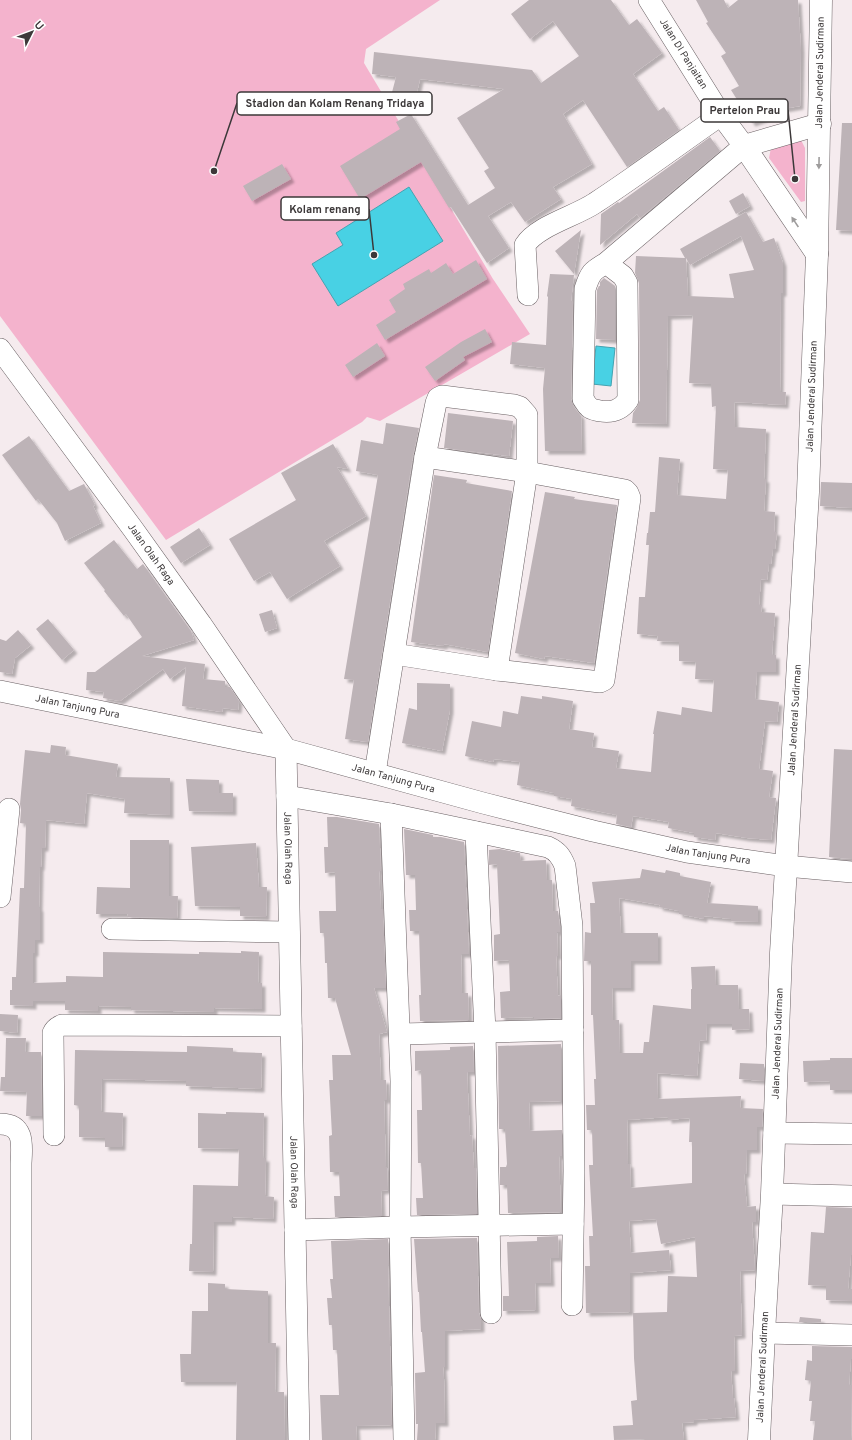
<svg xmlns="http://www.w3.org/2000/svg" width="852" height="1440" viewBox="0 0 852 1440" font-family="Overpass,sans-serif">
	<defs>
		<filter id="shadow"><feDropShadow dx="3.5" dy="3.5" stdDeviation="1" flood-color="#0004"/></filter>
	</defs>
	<rect width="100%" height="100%" fill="#f5ebee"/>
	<path fill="#f4b3cd" d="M0 0H440L366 49 364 63 493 279 530 334 380 421 367 417 362 422 166 540 0 316Z
		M801 140 805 148V201L801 202 769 158 771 148Z"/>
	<path fill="#48d1e4" stroke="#44a3b1" d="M409 187 443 241 338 306 312 264 343 245 336 233Z
		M596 346 615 348 611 386 592 384Z"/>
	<path fill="#bdb3b7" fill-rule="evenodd" filter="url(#shadow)" d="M529 0H611L629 25 637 19 662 53 633 74 658 111 664 107 679 130 627 167 583 100 563 114 592 164 553 187 561 199 525 222 511 202 488 216 509 248 487 263 451 207 449 208 421 162 360 199 340 166 400 129 396 122 411 114 468 205 495 188 484 171 489 168 457 118 504 89 420 79 414 106 390 100 396 77 372 74 374 52 532 70 541 83 579 56 553 21 530 39 511 14Z
		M696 0H724L728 8 738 0H798L801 50 800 106 783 109V112L752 123 731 90 739 86 721 56 726 53 706 23 708 22Z
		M842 123H852V231L836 230Z
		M710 137 720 151 640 218 637 214 600 245 601 214 618 202 619 203Z
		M282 164 291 179 252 201 243 186Z
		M743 193 750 206 736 214 729 201Z
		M746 212 763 242 774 238 783 263V293H781L780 392H786L785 405 734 402 735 427 766 429 764 479H766L764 511 775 512 774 532H777L775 549H773L771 564H769L767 580 761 579 759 605H762L761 612 775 613 772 655H776V672H757L755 699 779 702 777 722 765 721 759 769 773 771 769 797 776 798 771 840 747 838 716 833 715 840 694 837V833L668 828 669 822 633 816 631 827 616 824 617 815 571 806 572 799 554 796V793L517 785 520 762 494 759 493 762 465 756 472 721 501 727 503 711 518 714 521 696 542 699V696L573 701 569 729 594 733 592 747 619 751 616 768 651 772 654 734H653L657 711 681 715 682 707 712 712 714 680 695 679 696 662 679 661V642L657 641 658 636 637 634 639 597H645L649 545H646L647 533H648L650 512H655L659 457 680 459 677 495 726 499 728 470 713 469 716 406 712 407 711 384 689 383 693 315 668 316 666 424 632 423 633 413 637 407 640 400 639 283 635 273 636 256 685 258 680 249ZM741 236 754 270 729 274 734 298 688 296 686 258 690 265Z
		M581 230 574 274 555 251Z
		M476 260 487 279 385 340 376 325 396 312 389 300 405 289 403 284 429 269 431 273 446 263 453 274Z
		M550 274 574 275 571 301H573L571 399 574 407 581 416 582 451H545L543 389 545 368 510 364 512 342 546 345 548 297 547 296Z
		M604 278 615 286V340L596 339 597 290 599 286H600V282Z
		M485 329 492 342 463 357 465 360 435 381 425 367 461 342Z
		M377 343 385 356 353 377 345 365Z
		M448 413 513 421 509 456 444 448Z
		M386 423 419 428 413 455 368 742 345 739 354 680 344 679 378 475 356 471 361 440 383 444Z
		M29 436 69 491 84 484 95 505 93 506 101 523 65 541 57 523 38 499 36 501 2 455Z
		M333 444 348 469 337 467 366 516 324 541 340 566 287 599 270 572 254 581 229 539 296 500 281 473Z
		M434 475 467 480 466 483 512 491 488 652 444 644V646L411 642Z
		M821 482 852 483V508L820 506Z
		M545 492 575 497 574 499 617 505 594 663 545 656 544 659 515 653Z
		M199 528 210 545 181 563 170 547Z
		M114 540 137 569 143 564 191 631 194 640 142 656 205 664 203 679 225 681V687H230L239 701 238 710 223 708 222 712 182 706 186 667 170 679 163 669 120 701 103 698 104 692 86 690 87 672H95L142 637 126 614 124 616 104 591 105 590 84 563Z
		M272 610 277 628 265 632 259 614Z
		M48 619 74 650 62 660 36 629Z
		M18 630 31 645 15 658 12 674 0 672V639L6 641Z
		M417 683 450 684V710L442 751 402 743 409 708 417 710Z
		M51 745 66 747 65 755 118 764 116 777 170 778V815L124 813 125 799 87 793 84 824 46 820 45 848H42L41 867H40L39 908H40V940H35V953H33V983L66 982V976L103 977V952L199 954V952L241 953V951L259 952 258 983H262V1009L214 1008V1012L131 1010V1007L98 1006V1011L65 1010V1001H33V1006L10 1005V990H12V977H16L20 888H24L26 824 20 823 21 810 20 804 25 750 50 753Z
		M834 749 852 750V859L829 857Z
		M186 779 219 780V793H233V812L189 811Z
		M327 817H337L379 824 381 871H379L381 909H383L386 988H374L387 1032 379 1034 381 1080H386L387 1100H384L386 1167H387L388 1190 381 1191 382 1216 335 1217 334 1196H340L339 1172H330L329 1136 332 1135 329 1080H333L332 1055H351L335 998H328L327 963H325L324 933H320L319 911H336L335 872 325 873 324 847H328Z
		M404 829 433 835V837H441L464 842 469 954H461L462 993H468L469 1020 420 1021 419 995H421L420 966 419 931H410L409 910H416L415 875H406Z
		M130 840H169V896H178L177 918 127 917 128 914H96L97 887 130 888Z
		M256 843 259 887H267L266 917 240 916V907L195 906 191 847Z
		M500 849 520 853 521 861 546 860 547 880H552L553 911H558L560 927V932H557L558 956H556L558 996 561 995V1018L534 1019V1017L501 1018 500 992 510 991 509 960 494 961V935L500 934 497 864 489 865V850Z
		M642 869 665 873 666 870 680 873V876L711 882 707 903 758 906V922L731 921V919L704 916V919L679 914V911L659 907 660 905 619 898 621 933H658V961H631V988H612L613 1020H619L620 1053H643L644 1042H649L653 1005 691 1009V989H692L691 967 715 966 716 985H738L739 1009H749L750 1029 732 1030V1024H707L706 1041 700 1040 697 1076 657 1073 658 1099 741 1096 740 1108 763 1109 762 1127H757V1150H747L746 1174H744L747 1207 756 1206V1222H752L755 1270 740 1271 742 1335 734 1336 735 1371H731L733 1398H734L736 1417 694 1420V1422L682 1423 684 1440H645V1439L614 1440 613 1426 633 1425 631 1401 637 1400 634 1358 633 1313 667 1312 668 1276 697 1277 695 1237 661 1244 656 1219 629 1221 631 1253 669 1250 671 1270 630 1273V1312L586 1313 585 1266H590L589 1236H593L589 1165H593L592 1130H587L586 1105H595L594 1079H596L593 1015H591V961H584L585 932 591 933 590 903H595L592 882 640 878ZM668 1117V1120L690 1118 689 1142H692V1183L631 1188 630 1164H628L627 1120Z
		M0 1014 18 1015 17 1033 0 1031Z
		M6 1038H26L25 1052H41L42 1116H26L27 1092 0 1091 1 1077H5Z
		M561 1044V1101L529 1102 530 1131 562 1130V1156H559L561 1212 508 1213 507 1185H500V1167H506L507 1164 505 1129H499L498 1046Z
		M187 1046 233 1048V1052L262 1053 261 1089 186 1086V1081L102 1079 101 1112 123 1113 122 1147H105V1138L79 1137V1106L74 1105 75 1050 187 1052Z
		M473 1046 474 1072H467L470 1136 472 1135 474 1168H476L477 1214 417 1215 416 1198H423L421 1163H418L417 1110H422L421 1070 415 1071V1051L450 1050V1047Z
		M830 1058H852V1090H830V1081L804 1082 803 1061 830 1060Z
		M740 1063 764 1064V1081L739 1079Z
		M226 1112 264 1113 263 1158H266L265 1196 274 1197 273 1219 232 1217V1222H214L213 1272 189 1271 190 1244H192L193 1185 238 1186 239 1149 198 1148V1113L226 1114Z
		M826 1207 852 1208V1255H851L848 1289H852V1301L826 1300V1286L808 1285 811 1232 824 1233Z
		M558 1236 559 1258H550L551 1283H535L536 1310 503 1311V1296H509L507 1242 537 1241V1237Z
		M477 1238 479 1313 481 1319V1329L445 1331V1367H443L444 1379 445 1423H436L435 1440H417L418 1424H416L415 1373 425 1372 422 1332H421L419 1292H418L414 1239Z
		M388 1239 389 1265H388L392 1425 356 1426 357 1440H322L320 1395H339L337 1350H333L332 1325H329L327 1298H332L330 1279H333L331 1241Z
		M208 1283 225 1284V1289L268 1291V1343H276L275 1392H284L285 1440H236L237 1382H181L180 1354H191L192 1311H208Z
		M800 1317 821 1319V1322H799Z
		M812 1346 852 1347V1359H851L849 1385H852L851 1440H813L815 1421H810L812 1401H809L811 1381 805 1380 807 1360 812 1361Z"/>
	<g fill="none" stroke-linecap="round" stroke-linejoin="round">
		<defs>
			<g id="minor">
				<path d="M606 263 623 276 627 283 628 400C621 410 612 413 600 411 596 410 592 410 589 407 586 405 585 401 583 399L585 289C590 273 592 271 606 263L744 146 721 115 649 0"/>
				<path d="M528 295 525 245C537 226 576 216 595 203 638 175 679 144 721 115"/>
				<path id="s1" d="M0 349 133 529 201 624 286 749 299 1440"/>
				<path d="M394 654 497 670 600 682 604 680 630 498 628 493 625 490 527 472 425 457"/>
				<path id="s2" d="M0 691 286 749 483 803 593 831 687 852 786 866 852 872"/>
				<path d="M375 773 425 457 436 403 438 398 442 396 514 405 520 407 527 415V472L497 670"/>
				<path d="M287 796 391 814 548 847C557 851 561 856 565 866L572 926 574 1171 572 1305"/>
				<path d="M391 814 401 1081 400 1227 404 1440"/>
				<path d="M476 832 485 1032 491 1313"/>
				<path d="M0 897 9 809"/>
				<path d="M112 929 289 932"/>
				<path d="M400 1034 573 1030"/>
				<path d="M0 1124C25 1124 22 1145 21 1163V1440"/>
				<path d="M774 1133 852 1134"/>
				<path d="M54 1135 53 1033C55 1028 58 1027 62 1025L291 1026"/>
				<path d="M772 1194 852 1196"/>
				<path d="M295 1230 400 1227 573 1224"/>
				<path d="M764 1333 852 1335"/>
			</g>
			<g id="major">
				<path d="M817 254 744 146 820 124"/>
				<path id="s3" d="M759 1440 764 1333 772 1194 781 953 808 492 817 254 821 0"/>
			</g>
		</defs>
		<use href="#minor" stroke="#696063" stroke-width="22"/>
		<use href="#major" stroke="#696063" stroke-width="23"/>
		<use href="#minor" stroke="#fff" stroke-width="21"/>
		<use href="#major" stroke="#fff" stroke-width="22"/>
	</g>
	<defs><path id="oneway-solid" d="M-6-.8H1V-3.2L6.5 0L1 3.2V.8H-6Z"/></defs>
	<g fill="#9e9c9c">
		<use href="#oneway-solid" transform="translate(819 163) rotate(91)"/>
		<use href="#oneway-solid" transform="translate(795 222) rotate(-124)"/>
	</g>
	<g text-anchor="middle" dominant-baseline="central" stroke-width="4" stroke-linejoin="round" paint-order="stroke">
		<g font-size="10" fill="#3c3839" stroke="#fff">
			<text transform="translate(683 54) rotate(58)">Jalan DI Panjaitan</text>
			<text stroke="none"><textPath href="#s3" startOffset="1369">Jalan Jenderal Sudirman</textPath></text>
			<text stroke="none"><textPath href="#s3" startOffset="1045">Jalan Jenderal Sudirman</textPath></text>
			<text stroke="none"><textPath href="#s1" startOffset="255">Jalan Olah Raga</textPath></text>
			<text stroke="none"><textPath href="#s2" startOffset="79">Jalan Tanjung Pura</textPath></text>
			<text stroke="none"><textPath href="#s3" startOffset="721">Jalan Jenderal Sudirman</textPath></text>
			<text stroke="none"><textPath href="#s2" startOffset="403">Jalan Tanjung Pura</textPath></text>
			<text stroke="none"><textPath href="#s1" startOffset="591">Jalan Olah Raga</textPath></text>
			<text stroke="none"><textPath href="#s2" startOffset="727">Jalan Tanjung Pura</textPath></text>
			<text stroke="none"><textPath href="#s3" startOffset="397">Jalan Jenderal Sudirman</textPath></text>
			<text stroke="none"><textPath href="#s1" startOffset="915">Jalan Olah Raga</textPath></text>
			<text stroke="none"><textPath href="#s3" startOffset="73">Jalan Jenderal Sudirman</textPath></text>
		</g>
	</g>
	<path fill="none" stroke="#3c3839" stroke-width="1.5" d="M214 171L237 103M795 179L788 110M374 255L369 209"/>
	<g fill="#3c3839" stroke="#fff" stroke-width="1.5">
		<circle cx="214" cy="171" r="4"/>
		<circle cx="795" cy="179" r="4"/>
		<circle cx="374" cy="255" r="4"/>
	</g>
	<g fill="#fff" stroke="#3c3839" stroke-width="1.5">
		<rect x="237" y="92" width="195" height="23" rx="4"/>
		<rect x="701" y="99" width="87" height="23" rx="4"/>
		<rect x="281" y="197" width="88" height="23" rx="4"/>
	</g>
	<g font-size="11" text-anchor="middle" font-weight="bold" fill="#3c3839">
		<text x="335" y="107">Stadion dan Kolam Renang Tridaya</text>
		<text x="745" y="114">Pertelon Prau</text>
		<text x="325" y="213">Kolam renang</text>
	</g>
	<g transform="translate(32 32) rotate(48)" stroke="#ffffff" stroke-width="3" paint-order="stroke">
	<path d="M0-3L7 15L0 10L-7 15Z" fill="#3c3839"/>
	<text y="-6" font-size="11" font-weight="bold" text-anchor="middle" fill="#3c3839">U</text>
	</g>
</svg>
